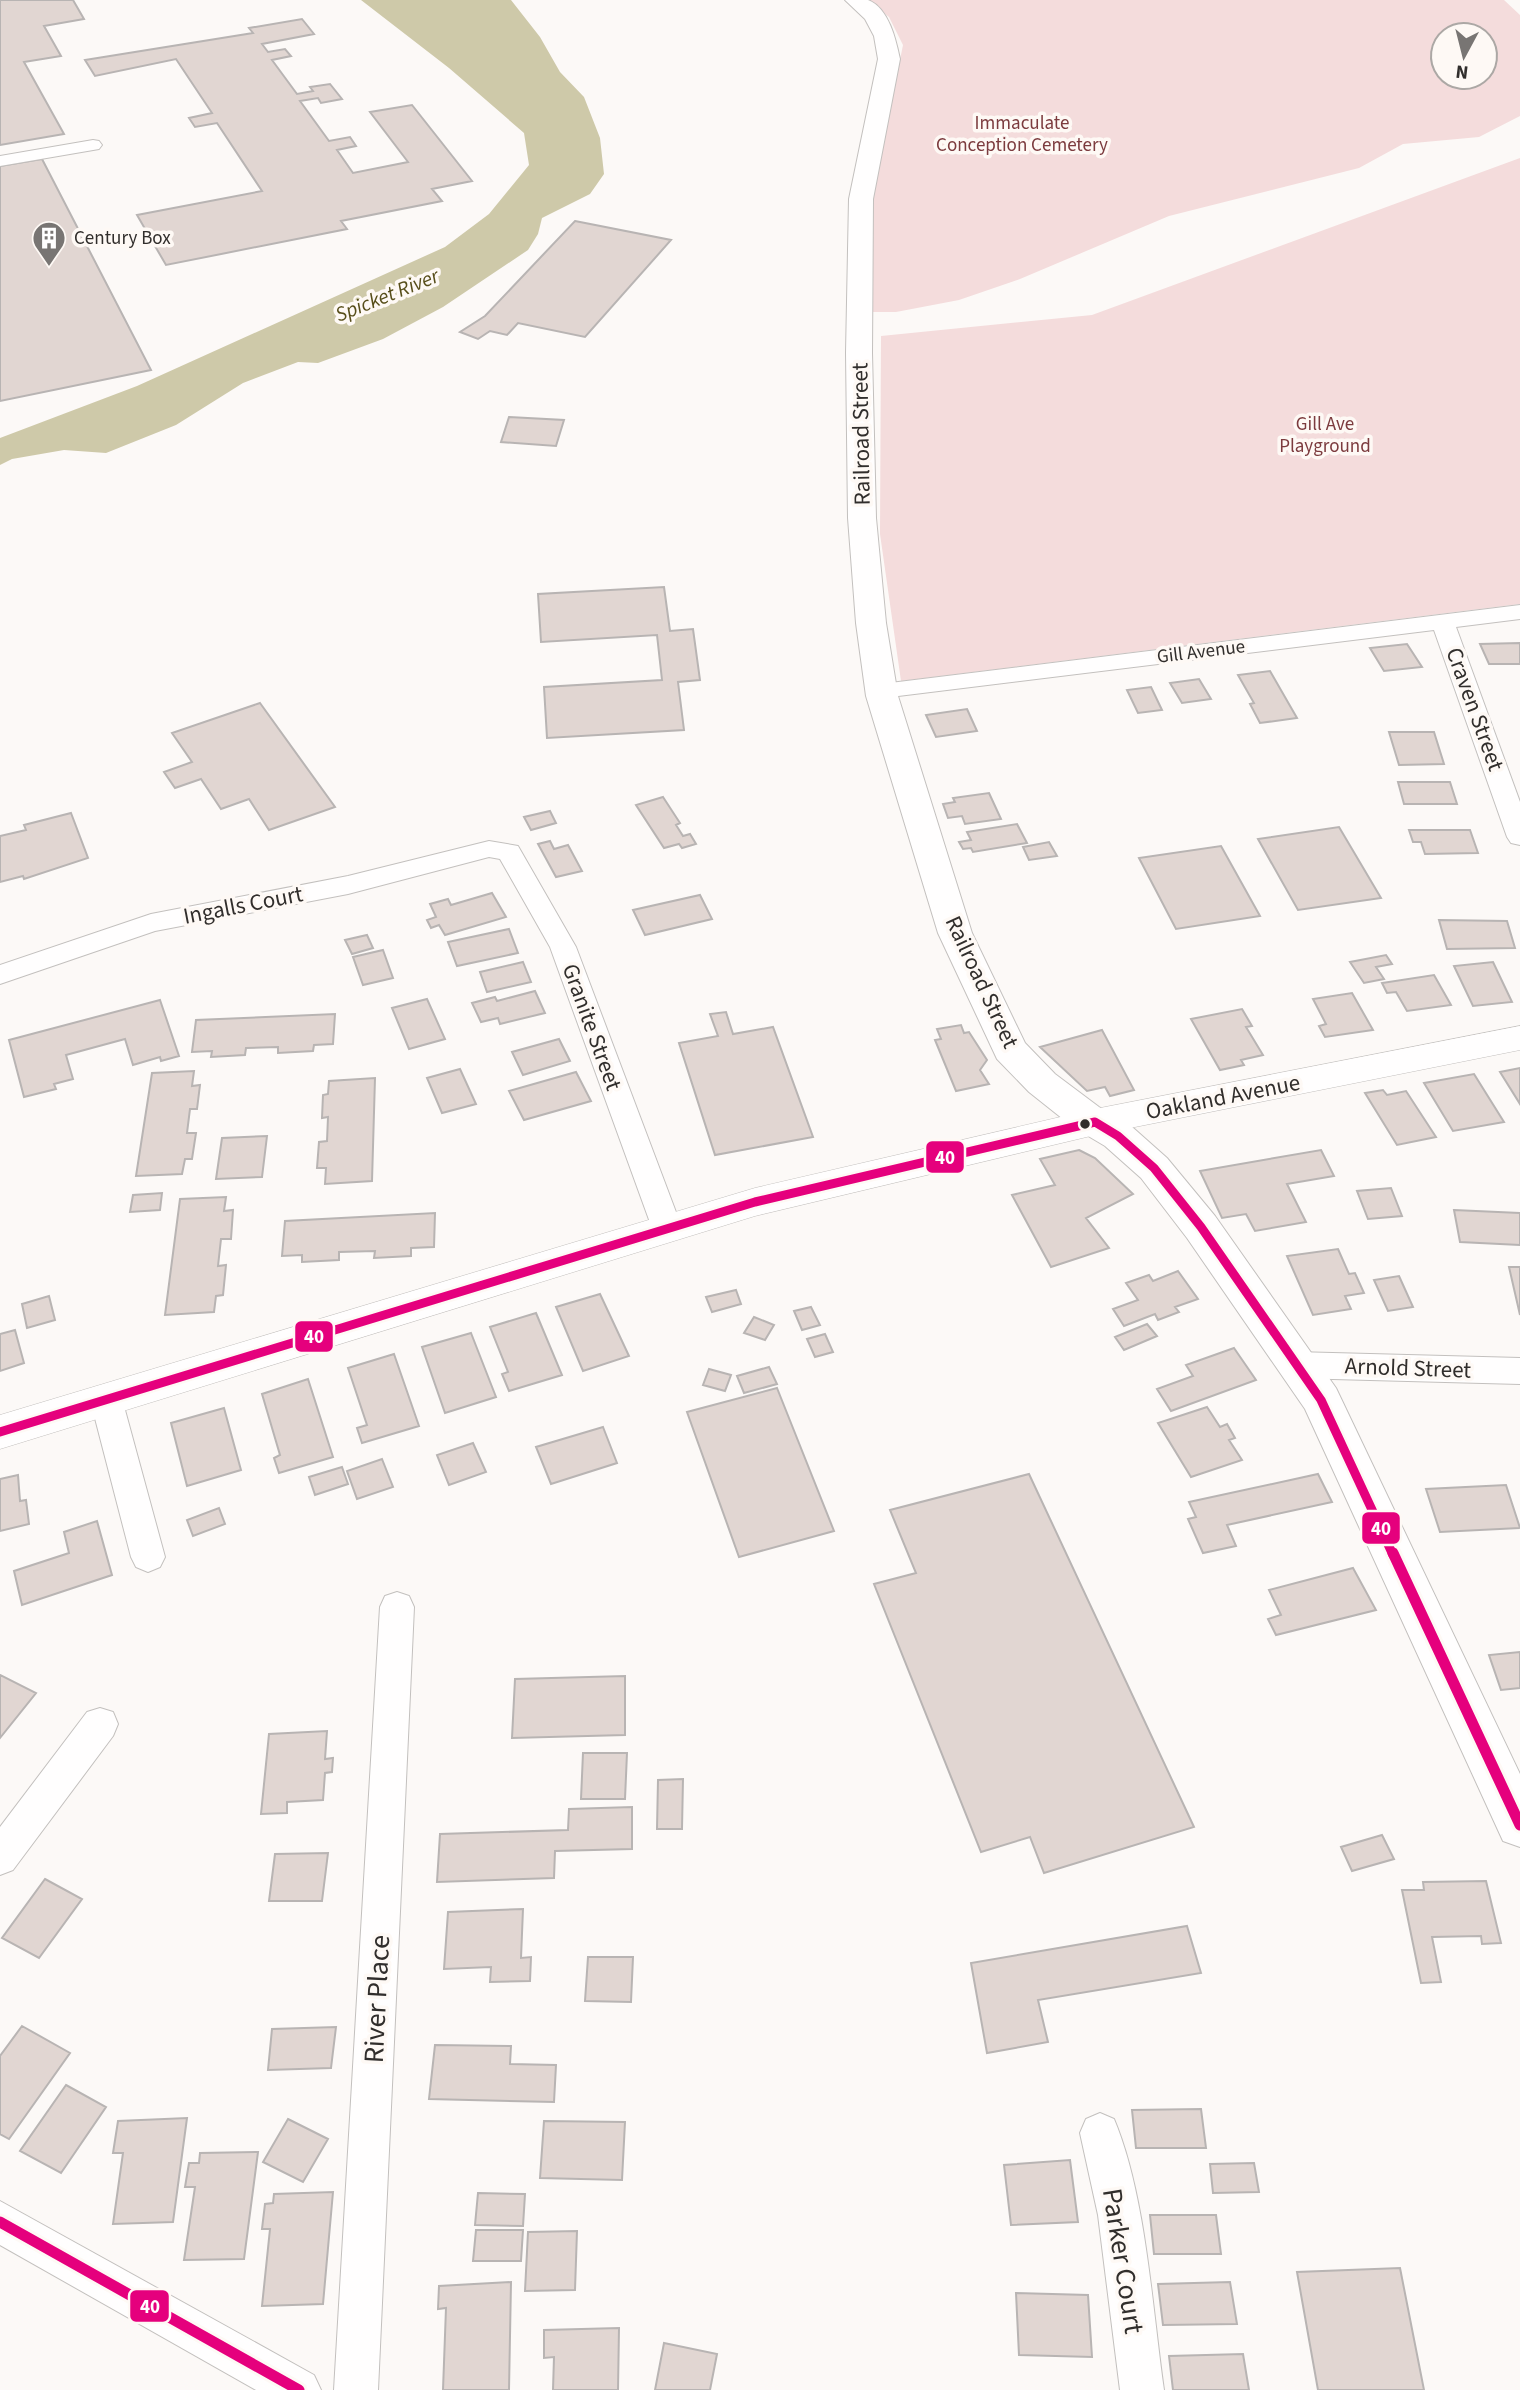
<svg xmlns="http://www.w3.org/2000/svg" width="1520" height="2390" viewBox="0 0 1520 2390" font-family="'Source Sans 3',sans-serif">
	<rect width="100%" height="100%" fill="#fcf9f7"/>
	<path fill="#f4dcdc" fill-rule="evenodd" d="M867 0H1504L1520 15V116L1479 137 1403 144 1359 168 1169 216 1020 279 959 300 896 312H872L873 193 903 45 889 17ZM1443 35H1485V77H1443Z
		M1520 158V604L901 681 880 534 881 336 1092 315Z"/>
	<path fill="#cec9a9" d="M361 0H511L540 37 560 72 584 97 600 138 604 174 590 194 542 218 538 234 528 250 443 307 383 339 318 363 298 362 243 383 176 425 106 453 64 450 12 459 0 465V438L137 386 445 247 489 214 529 165 524 133 449 68Z"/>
	<path fill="#e1d6d2" stroke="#b8b4b3" stroke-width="2" d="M0 0H73L84 19 44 26 61 56 24 62 64 134 0 145Z
		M302 19 314 34 262 44 268 52 285 49 291 56 272 60 297 94 313 91 310 87 330 84 342 99 321 103 318 98 300 101 329 141 350 137 356 146 337 150 353 173 408 162 370 112 412 105 472 181 432 189 442 201 341 221 347 229 166 265 137 215 262 191 217 123 195 127 189 118 212 113 176 59 95 76 85 60 253 33 249 28Z
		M42 159 151 370 0 401V166Z
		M575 221 671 240 585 337 518 323 507 335 490 331 478 339 460 332 485 316Z
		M509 417 564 420 556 446 501 442Z
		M664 587 670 631 693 629 700 680 678 682 684 730 547 738 544 687 662 680 657 635 541 642 538 594Z
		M1520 643V664H1489L1480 644Z
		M1407 644 1422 667 1384 671 1370 648Z
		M1270 671 1297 718 1260 723 1250 704 1254 703 1238 675Z
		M1199 679 1211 699 1182 703 1170 683Z
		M1151 687 1162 710 1138 713 1127 690Z
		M260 703 335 807 269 830 249 799 221 809 201 779 175 788 164 772 192 762 172 733Z
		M967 709 977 731 936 737 926 715Z
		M1389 732H1434L1444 764 1399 765Z
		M1398 782H1450L1457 804H1404Z
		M989 793 1001 819 965 824 962 816 948 818 943 804 955 802 953 798Z
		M663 797 680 823 676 825 683 836 690 834 696 844 682 848 679 844 664 848 636 805Z
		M550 811 556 823 531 830 524 817Z
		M71 813 88 858 24 879 23 876 0 882V836L26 830 24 825Z
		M1017 824 1027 843 973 852 971 848 963 849 959 842 971 840 967 832Z
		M1339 827 1381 898 1298 910 1258 839Z
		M1409 830H1470L1478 853 1425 854 1421 842H1413Z
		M550 841 554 849 568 845 582 871 556 877 538 844Z
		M1049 842 1057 856 1029 860 1023 847Z
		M1221 846 1260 916 1176 929 1139 858Z
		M492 893 506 917 445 935 439 925 431 928 427 920 436 917 430 904 448 899 451 905Z
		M700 895 712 919 645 935 633 910Z
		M1439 920 1507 921 1515 948 1447 949Z
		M509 929 518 953 457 966 448 942Z
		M367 935 373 948 352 954 345 940Z
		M383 950 393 978 363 985 353 957Z
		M1386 955 1392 964 1376 967 1384 979 1364 983 1350 962Z
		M523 962 531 982 487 992 480 972Z
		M1493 962 1512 1002 1473 1006 1454 966Z
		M1434 975 1451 1005 1407 1011 1396 992 1387 993 1382 983Z
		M535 991 545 1013 500 1024 498 1018 481 1022 472 1003 495 997 497 1001Z
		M1352 993 1373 1030 1325 1037 1319 1026 1326 1024 1313 999Z
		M427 999 445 1039 409 1049 392 1008Z
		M160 1000 179 1056 161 1061 160 1057 133 1065 125 1039 66 1055 73 1079 54 1084 56 1089 24 1097 9 1040Z
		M1242 1009 1252 1026 1246 1027 1263 1055 1241 1060 1244 1065 1220 1070 1191 1019Z
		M726 1012 733 1034 773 1027 813 1137 715 1155 679 1043 718 1036 710 1014Z
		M335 1014 333 1044 314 1045 313 1051 278 1053V1047L246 1048 245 1055 211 1057 212 1051 192 1052 196 1020Z
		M961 1025 964 1033 969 1032 987 1060 980 1070 989 1084 956 1091 935 1040 941 1039 937 1029Z
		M1102 1030 1134 1090 1110 1096 1105 1087 1087 1091 1040 1047Z
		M559 1039 570 1061 523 1075 512 1052Z
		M1520 1068V1104L1500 1072Z
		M460 1069 476 1104 442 1113 427 1078Z
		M194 1071 192 1086 200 1085 197 1109H190L187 1133H196L192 1159H185L182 1174 136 1176 152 1073Z
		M576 1072 591 1101 524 1120 509 1091Z
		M1474 1074 1504 1122 1453 1131 1424 1083Z
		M375 1078 372 1181 325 1184 326 1168H317L319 1142 327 1141 328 1117 322 1118 323 1095 328 1094 329 1081Z
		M1383 1090 1387 1095 1406 1091 1436 1137 1397 1145 1365 1093Z
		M267 1136 262 1177 216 1179 222 1138Z
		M1079 1150 1095 1158 1133 1194 1086 1218 1109 1248 1051 1267 1012 1195 1055 1185 1040 1159Z
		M1321 1150 1334 1176 1287 1184 1306 1222 1255 1231 1246 1214 1222 1218 1200 1171Z
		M1391 1188 1402 1216 1368 1219 1357 1191Z
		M162 1193 160 1210 130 1212 133 1195Z
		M226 1197 224 1211 233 1210 231 1239H221L218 1266 226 1265 223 1295 216 1296 214 1312 165 1315 180 1199Z
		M1454 1210 1520 1213V1245L1460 1242Z
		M435 1213 434 1247 411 1248V1256L374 1258 375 1251 339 1252V1260L302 1262V1255L282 1256 285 1221Z
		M1338 1249 1349 1274 1355 1273 1364 1293 1345 1296 1351 1309 1313 1315 1287 1256Z
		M1509 1267H1520V1315Z
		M1178 1271 1198 1299 1175 1307 1179 1312 1158 1320 1155 1314 1124 1326 1113 1309 1138 1300 1126 1283 1149 1275 1153 1281Z
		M1399 1276 1413 1307 1388 1311 1374 1280Z
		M736 1290 741 1304 712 1312 706 1297Z
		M600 1294 629 1356 583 1371 556 1307Z
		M49 1296 55 1320 27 1328 22 1304Z
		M811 1307 820 1325 802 1330 794 1311Z
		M536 1313 562 1375 509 1391 502 1374 508 1372 490 1327Z
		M754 1317 774 1325 765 1340 744 1333Z
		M1147 1324 1157 1336 1124 1350 1115 1337Z
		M15 1330 24 1363 0 1371V1334Z
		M471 1333 496 1397 445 1413 422 1347Z
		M825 1334 833 1352 815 1357 807 1339Z
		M1234 1348 1256 1380 1171 1411 1157 1389 1193 1376 1186 1365Z
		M394 1354 419 1426 362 1443 357 1428 367 1425 348 1368Z
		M769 1367 777 1384 744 1393 737 1376Z
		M709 1369 731 1375 725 1391 703 1385Z
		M308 1379 333 1457 279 1473 274 1458 280 1455 262 1394Z
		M777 1388 834 1531 739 1557 687 1412Z
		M1207 1407 1220 1427 1227 1424 1235 1438 1229 1440 1242 1460 1191 1477 1158 1423Z
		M224 1408 241 1470 187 1486 171 1423Z
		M603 1427 617 1463 551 1484 536 1447Z
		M473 1443 486 1472 449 1485 437 1455Z
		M382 1459 393 1487 357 1499 347 1471Z
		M342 1467 348 1484 315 1495 309 1477Z
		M1029 1474 1194 1827 1044 1873 1030 1837 981 1852 874 1584 916 1573 890 1510Z
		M1318 1474 1332 1502 1227 1525 1236 1546 1203 1553 1188 1519 1196 1517 1189 1502Z
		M18 1475 20 1501 26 1500 29 1524 0 1531V1479Z
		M1506 1485 1520 1528 1440 1532 1426 1489Z
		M219 1508 225 1524 193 1536 187 1520Z
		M97 1521 112 1575 22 1605 14 1571 69 1553 64 1532Z
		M1353 1568 1376 1610 1276 1635 1268 1619 1281 1615 1269 1590Z
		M1520 1652V1688L1501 1690 1489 1655Z
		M0 1675 36 1693 0 1738Z
		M625 1676V1735L512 1738 515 1679Z
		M327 1731 325 1759 333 1758 332 1772 325 1773 323 1800 287 1802V1813L261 1814 269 1734Z
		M583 1753H627L625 1799H581Z
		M683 1779 682 1829H657L658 1780Z
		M632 1807V1849L555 1851 554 1878 437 1882 440 1834 568 1830 569 1809Z
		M1382 1835 1394 1859 1352 1871 1341 1847Z
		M328 1853 322 1901H269L275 1854Z
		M45 1879 82 1899 39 1958 2 1938Z
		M1486 1881 1501 1943 1482 1944 1481 1936 1432 1937 1441 1982 1421 1983 1402 1890H1424L1423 1882Z
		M523 1909 521 1958 531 1957 530 1981 490 1982 491 1967 444 1969 448 1912Z
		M1187 1926 1201 1973 1038 2000 1048 2042 987 2053 971 1963Z
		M588 1957H633L631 2002 585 2001Z
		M22 2026 70 2053 9 2139 0 2134V2056Z
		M336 2027 331 2068 268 2070 272 2029Z
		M435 2045 511 2046 510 2064 556 2065 554 2102 429 2099Z
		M66 2085 106 2107 61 2173 20 2151Z
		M1201 2109 1206 2148H1136L1132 2110Z
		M187 2118 173 2222 113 2224 123 2153H113L118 2121Z
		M288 2119 328 2139 303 2182 263 2162Z
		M544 2121 625 2122 622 2180 540 2178Z
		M258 2152 244 2259 184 2260 195 2187H185L189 2163H199L200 2153Z
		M1070 2160 1078 2222 1011 2225 1004 2165Z
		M1254 2163 1259 2192 1213 2193 1210 2164Z
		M333 2192 323 2304 262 2306 270 2229H262L265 2204 273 2203 274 2194Z
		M478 2193 525 2194 523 2226 475 2225Z
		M1150 2215H1216L1221 2254H1154Z
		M476 2230H523L521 2261H473Z
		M577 2231 575 2290 525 2291 528 2232Z
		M1400 2268 1424 2390H1318L1297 2272Z
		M511 2282 509 2390H443L446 2308 438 2309 439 2286Z
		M1230 2282 1237 2324 1163 2325 1158 2284Z
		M1016 2293 1088 2295 1092 2357 1019 2355Z
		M619 2328 618 2390H553L554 2357 544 2358V2330Z
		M664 2343 717 2354 710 2390H655Z
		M1243 2354 1249 2390H1173L1169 2356Z"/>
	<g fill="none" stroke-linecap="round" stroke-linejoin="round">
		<defs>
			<path id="minor" d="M93 140 99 141 102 145 99 149 0 166V156Z
				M1520 605V619L1456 627 1520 802V845L1511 843 1507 837 1434 630 882 698 874 696 870 691 874 686 882 684Z
				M489 841 518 846 576 947 682 1228 678 1236 667 1240 656 1236 652 1228 550 947 500 859 489 857 348 894 155 931 0 984V965L151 914 348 876Z
				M1295 1352 1520 1358V1384L1295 1378 1284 1374 1279 1365 1284 1356Z
				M106 1386 117 1390 122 1399 165 1557 160 1567 148 1572 136 1567 131 1557 90 1399 95 1390Z
				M397 1592 409 1596 414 1607 378 2390H334L380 1607 385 1596Z
				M100 1708 113 1712 118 1724 113 1736 13 1870 0 1875V1827L87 1712Z
				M1100 2113 1114 2119C1146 2195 1152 2307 1164 2390H1120L1098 2215 1080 2133 1086 2119Z
				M0 2201 314 2375 321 2390H256L0 2245Z"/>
			<path id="tertiary" d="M1520 1026V1050L1095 1135 755 1216 0 1449V1415L755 1188 1095 1109Z"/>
			<path id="secondary" d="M845 0C851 0 862 0 868 0 889 8 896 40 900 59L873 199 872 353 876 518 886 623 898 696 972 933 1025 1043 1055 1074 1099 1107 1131 1126 1167 1158 1215 1216 1336 1388 1520 1774V1847L1503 1841 1305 1409 1187 1238 1141 1178 1105 1146 1073 1127 1029 1092 997 1059 938 933 866 696 856 623 848 518 846 353 849 199 878 59 874 36 865 19Z"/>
		</defs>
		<use href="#minor" stroke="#c3c0be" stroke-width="2"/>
		<use href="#tertiary" stroke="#c3c0be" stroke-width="1"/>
		<use href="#secondary" stroke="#c3c0be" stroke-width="2"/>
		<use href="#minor" fill="#fffefe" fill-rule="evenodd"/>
		<use href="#tertiary" fill="#fffefe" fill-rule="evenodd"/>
		<use href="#secondary" fill="#fffefe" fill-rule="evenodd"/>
		<defs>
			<path id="bus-1-far1" d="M0 1432 755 1202 1095 1122 1118 1136 1154 1168 1201 1227 1321 1400 1393 1555"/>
			<path id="bus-1" d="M1393 1553 1520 1825
				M0 2222 299 2390"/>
		</defs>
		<use href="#bus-1-far1" stroke="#fef9f5" stroke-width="14"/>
		<use href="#bus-1" stroke="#fef9f5" stroke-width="17"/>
		<use href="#bus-1-far1" stroke="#e5007d" stroke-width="9"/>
		<use href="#bus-1" stroke="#e5007d" stroke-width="11"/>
	</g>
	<defs>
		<symbol id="building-pin" viewBox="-11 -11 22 30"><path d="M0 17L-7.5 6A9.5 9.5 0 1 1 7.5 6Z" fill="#787573" stroke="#fef9f5"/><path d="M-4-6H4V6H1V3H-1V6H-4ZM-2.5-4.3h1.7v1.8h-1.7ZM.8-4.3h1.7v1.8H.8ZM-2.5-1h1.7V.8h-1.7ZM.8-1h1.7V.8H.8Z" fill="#fff"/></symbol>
	</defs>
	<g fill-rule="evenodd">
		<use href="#building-pin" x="30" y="219" width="38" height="52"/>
	</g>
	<circle fill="#312e2c" stroke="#fef9f5" stroke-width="2.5" cx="1085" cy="1124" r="6"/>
	<g text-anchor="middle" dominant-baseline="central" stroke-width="7" stroke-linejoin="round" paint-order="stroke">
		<g font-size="19" fill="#7c3b3e" stroke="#fef9f5">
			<text x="1022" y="123">Immaculate<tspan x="1022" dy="22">Conception Cemetery</tspan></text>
			<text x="1325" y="424">Gill Ave<tspan x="1325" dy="22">Playground</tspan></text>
		</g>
		<g font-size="19" fill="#312e2c" stroke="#fef9f5" text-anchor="start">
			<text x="74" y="238">Century Box</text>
		</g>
		<g font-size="19" fill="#312e2c" stroke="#fef9f5">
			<text transform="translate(1201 652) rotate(-7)">Gill Avenue</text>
		</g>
		<g font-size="21" font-style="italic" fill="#574e1a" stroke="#fef9f5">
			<text transform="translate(387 295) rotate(-22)">Spicket River</text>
		</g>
		<g font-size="23" fill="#312e2c" stroke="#fef9f5">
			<text transform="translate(861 434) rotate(-91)">Railroad Street</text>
			<text transform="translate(1475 709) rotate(70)">Craven Street</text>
			<text transform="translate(243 905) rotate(-11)">Ingalls Court</text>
			<text transform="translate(982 982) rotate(65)">Railroad Street</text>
			<text transform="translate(592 1027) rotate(70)">Granite Street</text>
			<text transform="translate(1223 1097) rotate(-11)">Oakland Avenue</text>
			<text transform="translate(1408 1368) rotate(2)">Arnold Street</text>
		</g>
		<g font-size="28" fill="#312e2c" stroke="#fef9f5">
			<text transform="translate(377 1999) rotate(-87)">River Place</text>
			<text transform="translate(1123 2261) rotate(81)">Parker Court</text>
		</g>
	</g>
	<g stroke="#fef9f5" stroke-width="2.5">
		<rect x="925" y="1140" width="40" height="34" rx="7" fill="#e5007d"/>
		<rect x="294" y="1320" width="40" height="33" rx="7" fill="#e5007d"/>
		<rect x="1361" y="1511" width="40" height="34" rx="7" fill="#e5007d"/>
		<rect x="129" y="2289" width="41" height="34" rx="7" fill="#e5007d"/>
	</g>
	<g font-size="19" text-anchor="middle" font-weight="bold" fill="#fff">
		<text x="945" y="1164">40</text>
		<text x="314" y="1343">40</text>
		<text x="1381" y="1535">40</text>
		<text x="150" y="2313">40</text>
	</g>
	<g transform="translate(1464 56) rotate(187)"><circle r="33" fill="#fef9f5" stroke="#aca8a5" stroke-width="2"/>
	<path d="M0-5L12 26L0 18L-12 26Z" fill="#787573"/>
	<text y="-10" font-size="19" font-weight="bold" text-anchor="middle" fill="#312e2c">N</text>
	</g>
</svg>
